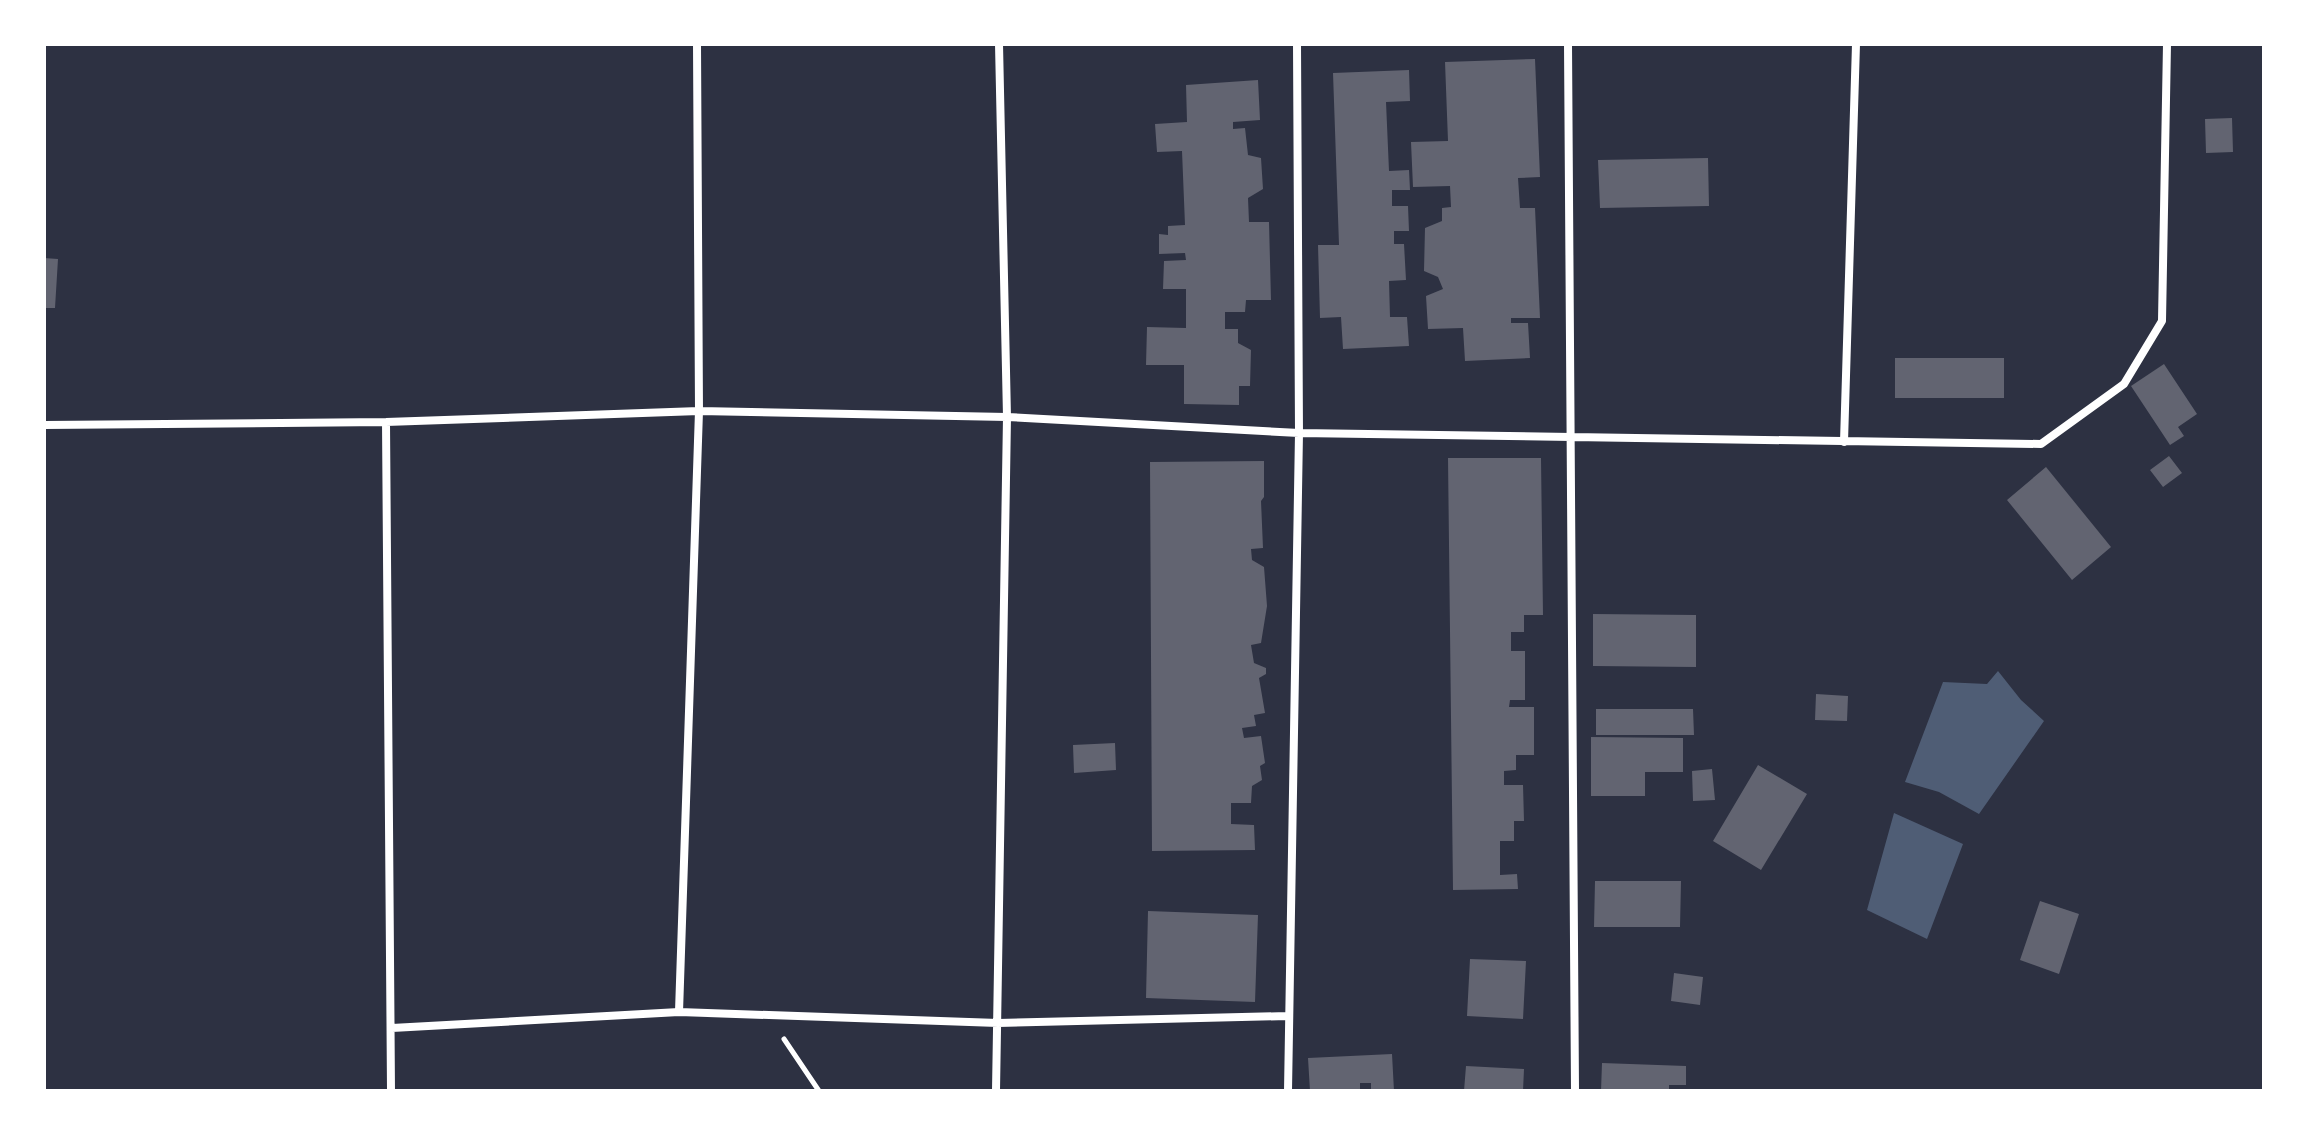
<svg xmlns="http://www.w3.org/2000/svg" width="2308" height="1135" viewBox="0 0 2308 1135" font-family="'Roboto Condensed',sans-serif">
	<rect width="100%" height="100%" fill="#2d3142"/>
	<path fill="#4f5d75" d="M1998 671 2021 700 2044 721 1979 814 1939 792 1905 782 1943 682 1987 684Z
		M1894 813 1963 844 1927 939 1867 910Z"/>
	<path fill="#626471" d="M1535 59 1540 177 1518 178 1520 208H1535L1540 318H1511V323H1528L1530 358 1465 361 1463 328 1428 329 1426 296 1443 289 1438 277 1424 271 1425 228 1442 221V208L1451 207 1450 186 1413 187 1411 142 1448 141 1445 62Z
		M1409 70 1410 101 1386 102 1389 171 1409 170 1410 190H1392V206H1408L1409 231H1394V244H1404L1406 280 1389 281 1390 317H1407L1409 346 1343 349 1341 317 1320 318 1318 245H1339L1333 73Z
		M1258 80 1260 120 1233 122V129L1245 128 1248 155 1261 158 1263 189 1248 198 1249 222H1269L1271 300H1246L1245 312H1225V329H1238V343L1251 350 1250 386H1239V405L1184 404V365H1146L1147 327 1186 328V289H1163L1164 261 1186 260 1185 253 1159 254V234L1168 235V226L1185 225 1182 151 1157 152 1155 124 1187 122 1186 85Z
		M2232 118 2233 152 2206 153 2205 119Z
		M1708 158 1709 206 1600 208 1598 160Z
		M44 258 58 259 55 308H44Z
		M1895 358H2004V398H1895Z
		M2164 364 2197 414 2178 427 2184 436 2170 445 2131 386Z
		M2169 456 2182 473 2163 487 2150 470Z
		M1448 458H1541L1543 615H1524V632H1511V651H1525V700H1510L1509 707H1534V755H1516V770L1504 771V785H1523L1524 821H1514V841H1500V875L1517 874 1518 889 1453 890Z
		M1264 461V497L1261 501 1263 548 1251 549 1252 560 1264 567 1267 606 1261 643 1251 645 1254 663 1266 668V674L1259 678 1265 713 1254 715 1256 726 1242 728 1244 738 1261 736 1265 763 1260 766 1262 780 1252 786 1251 803H1231V824L1254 825 1255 850 1152 851 1150 462Z
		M2046 467 2111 547 2072 580 2007 500Z
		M1593 614 1696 615V667L1593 666Z
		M1816 694 1848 696 1847 721 1815 720Z
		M1596 709H1693L1694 735H1596Z
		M1591 737 1683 738V772H1645V796H1591Z
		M1115 743 1116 770 1074 773 1073 745Z
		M1758 765 1807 794 1761 870 1713 841Z
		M1712 769 1715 800 1693 801 1692 771Z
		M1595 881H1681L1680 927H1594Z
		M2040 901 2079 914 2059 974 2020 960Z
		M1148 911 1258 915 1255 1002 1146 998Z
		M1470 959 1526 961 1523 1019 1467 1016Z
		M1674 973 1703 977 1700 1005 1671 1001Z
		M1392 1054 1394 1091H1371V1083H1360V1091H1310L1308 1058Z
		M1602 1063 1686 1066V1085H1669V1091H1601Z
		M1466 1066 1524 1069 1523 1091H1464Z"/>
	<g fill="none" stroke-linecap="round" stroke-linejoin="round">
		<path stroke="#fff" stroke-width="5" d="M784 1039 819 1091"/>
		<path stroke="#fff" stroke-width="8" d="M1568 44 1575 1091
			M386 422 391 1091
			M44 425 386 422 699 411 1007 417 1299 433 2041 444 2124 384 2162 321 2167 44
			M1844 442 1856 44
			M679 1012 699 411 697 44
			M392 1028 679 1012 998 1023 1287 1016
			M996 1091 1007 417 999 44
			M1288 1091 1299 433 1297 44"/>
	</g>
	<rect width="2308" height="1135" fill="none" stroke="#ffffff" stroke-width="92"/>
</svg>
